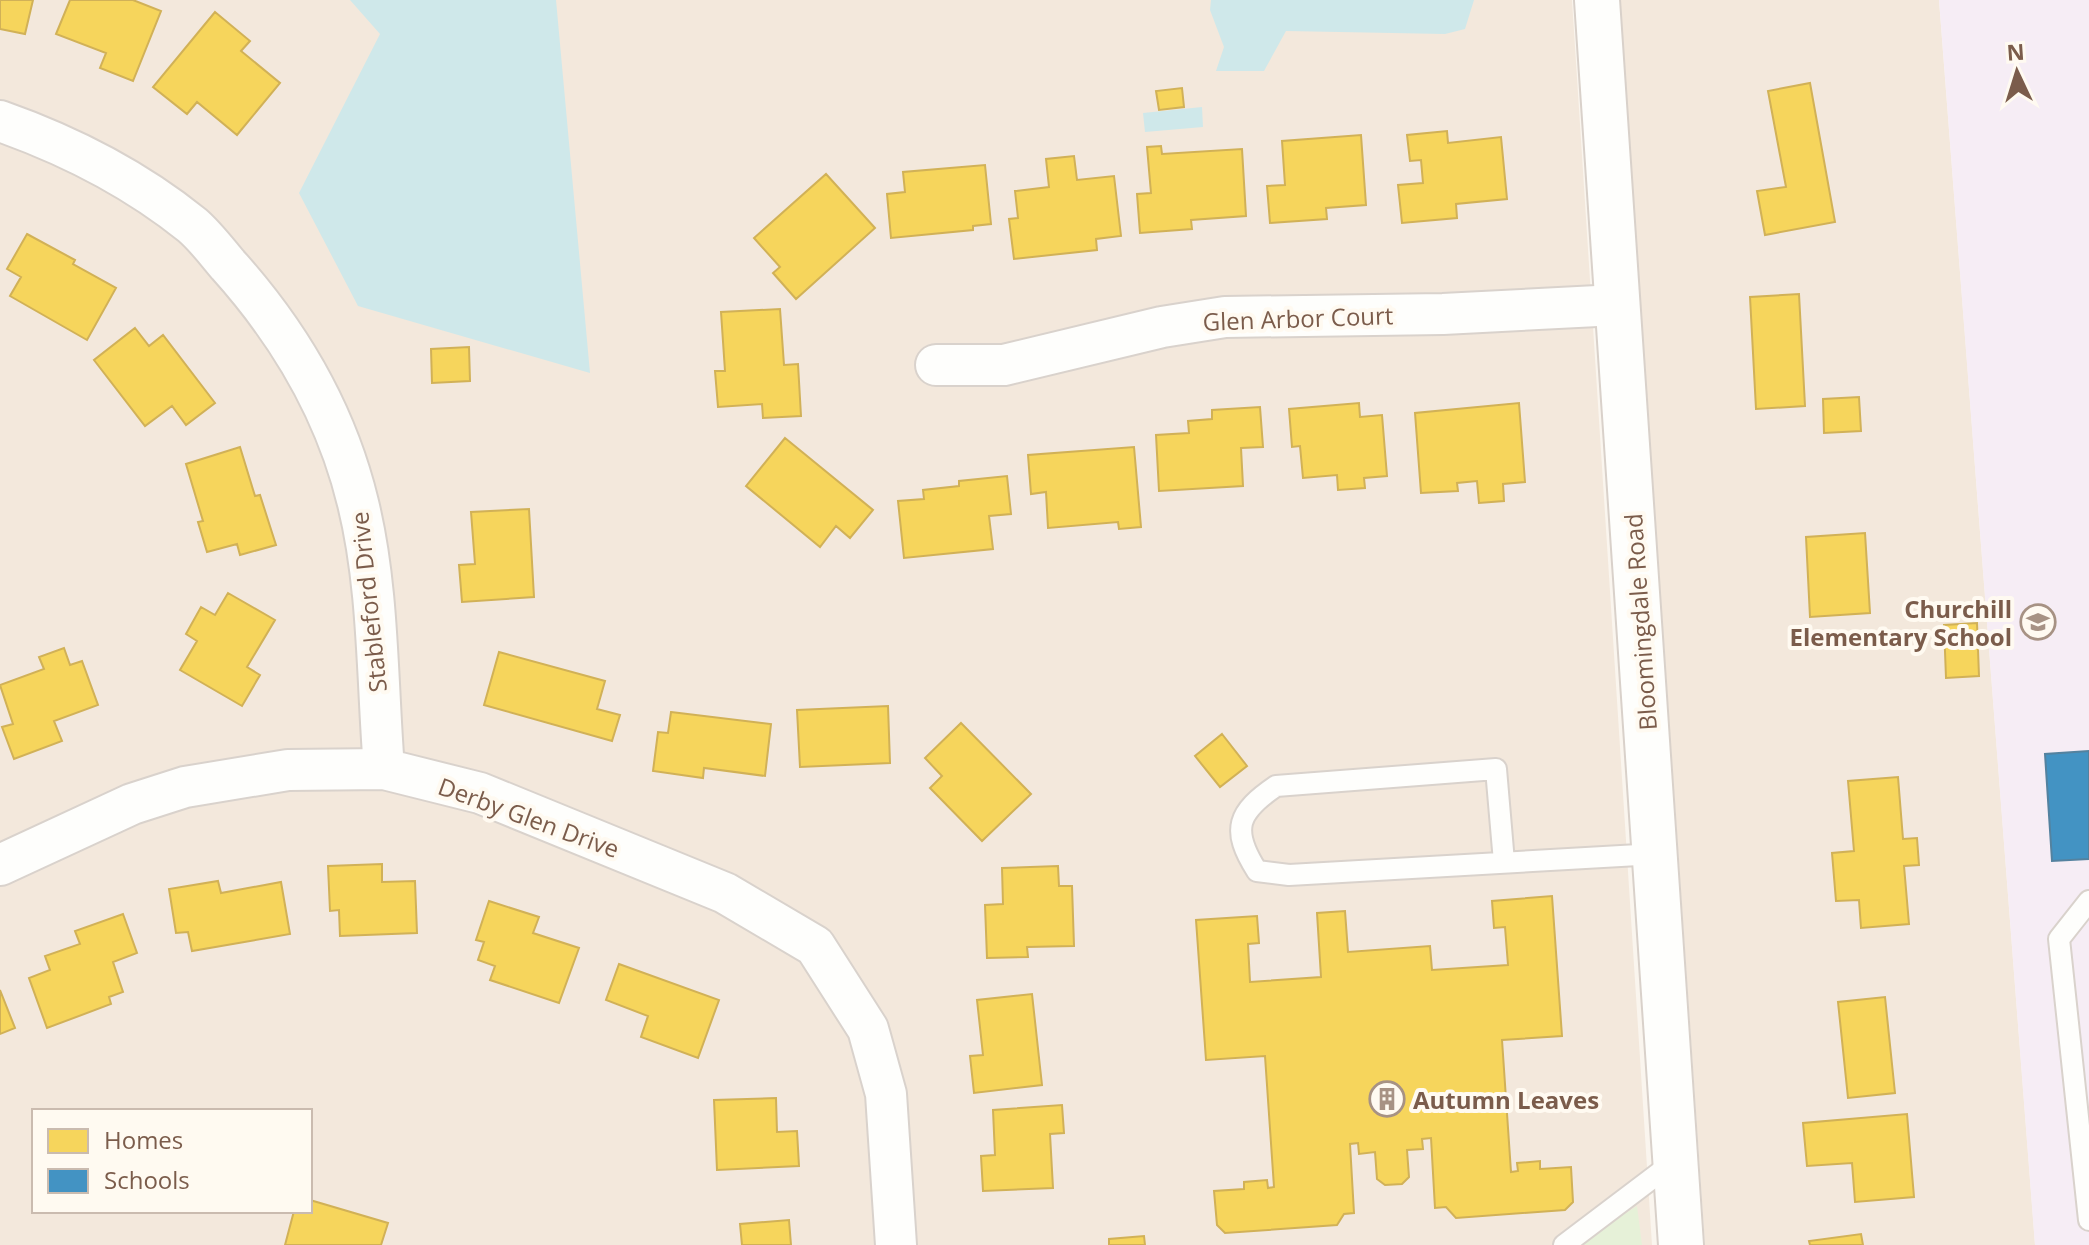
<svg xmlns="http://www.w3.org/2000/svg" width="2089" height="1245" viewBox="0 0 2089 1245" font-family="'Open Sans',sans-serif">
	<rect width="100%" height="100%" fill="#faf5ee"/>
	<path fill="#f3e8dc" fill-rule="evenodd" d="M0 0H1572L1652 1245H0ZM34 1111H310V1211H34Z
		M1620 0H1939L2035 1245H1705Z"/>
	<path fill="#f6edf5" d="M1939 0H2089V1245H2035Z"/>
	<path fill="#e6f1d8" d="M1637 1206 1642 1245H1582L1594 1233Z"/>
	<path fill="#cfe8ea" d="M350 0H556L590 373 358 306 299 193 380 34Z
		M1211 0H1474L1465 29 1445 34 1286 31 1264 71H1216L1224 47 1210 10Z
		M1202 107 1203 127 1145 132 1143 113Z"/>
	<path fill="#f6d55c" stroke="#d1b157" stroke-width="2" d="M0 0H33L25 34 0 29Z
		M70 0H133L161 11 133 81 100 68 106 53 56 34Z
		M215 12 250 41 241 51 280 83 237 135 197 102 187 114 153 87Z
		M1810 83 1835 222 1765 235 1757 191 1786 187 1768 91Z
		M1182 88 1184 107 1159 110 1156 91Z
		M1447 131 1448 143 1501 137 1507 199 1456 204 1457 218 1402 223 1398 185 1423 183 1421 160 1410 161 1407 135Z
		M1361 135 1366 205 1326 208 1327 219 1270 223 1267 186 1285 185 1282 141Z
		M1161 146 1162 154 1242 149 1246 216 1191 220 1192 229 1140 233 1137 194 1151 193 1147 147Z
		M1074 156 1077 180 1114 176 1121 236 1096 239 1097 250 1014 259 1009 219 1018 218 1015 191 1049 187 1046 159Z
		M985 165 991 224 973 226V230L891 238 887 194 905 192 903 172Z
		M826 174 875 228 796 299 773 273 780 267 754 238Z
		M27 234 75 260 73 264 116 288 87 340 10 296 21 277 7 269Z
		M1799 294 1805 406 1756 409 1750 297Z
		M780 309 784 365 798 364 801 416 763 418 762 404 718 407 715 371H725L721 312Z
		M135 328 149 346 163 335 215 403 186 425 172 406 145 426 94 360Z
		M469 347 470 381 432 383 431 349Z
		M1859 397 1861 431 1824 433 1823 399Z
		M1359 403 1360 417 1382 415 1387 476 1364 478 1365 488 1338 490 1337 475 1303 478 1300 446 1292 447 1289 409Z
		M1519 403 1525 482 1503 484 1504 501 1479 503 1477 481 1457 483 1458 491 1421 493 1415 413Z
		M1260 407 1263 447 1241 448 1243 486 1159 491 1156 435 1189 433 1188 421 1212 419V410Z
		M785 438 873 510 850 538 836 526 820 547 746 486Z
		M240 447 255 496 260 495 276 545 240 555 237 544 207 552 198 522 203 521 186 464Z
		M1134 447 1141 527 1119 529 1118 522 1048 528 1046 492 1031 494 1028 455Z
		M1007 476 1011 514 989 516 993 549 904 558 898 501 924 499 923 490 959 486V481Z
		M529 509 534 597 462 602 459 565 475 564 471 512Z
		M1865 533 1870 613 1810 617 1806 537Z
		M228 593 275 620 247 667 260 675 242 706 180 670 197 641 186 634 201 607 215 615Z
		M1977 623 1979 676 1946 678 1944 625Z
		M64 648 70 665 82 661 98 705 54 721 62 741 14 759 2 727 13 724 0 685 44 669 39 657Z
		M499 652 605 681 597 709 620 715 612 741 484 705Z
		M888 706 890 763 800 767 797 710Z
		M671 712 771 724 765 776 704 768 703 778 653 771 658 732 668 733Z
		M961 723 1031 794 982 841 930 788 942 776 925 758Z
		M1222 734 1247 766 1220 787 1195 756Z
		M1898 777 1903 839 1917 838 1919 865 1904 866 1909 924 1861 928 1859 900 1836 901 1832 853 1854 851 1848 781Z
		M382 864V882L415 881 417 933 340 936 339 910 330 911 328 866Z
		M1058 866 1059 886H1072L1074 946 1027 947 1028 957 987 958 985 905 1003 904 1002 868Z
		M218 881 221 893 281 882 290 934 192 951 188 932 176 933 169 889Z
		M1552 896 1562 1036 1502 1040 1511 1172 1518 1171 1517 1163 1540 1161V1169L1571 1167 1573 1202 1565 1210 1456 1218 1446 1207 1435 1208 1431 1138 1422 1139 1423 1149 1407 1150 1409 1177 1402 1184 1385 1185 1377 1179 1375 1152 1359 1154 1358 1143 1350 1144 1354 1213 1344 1214 1337 1225 1225 1233 1217 1225 1214 1191 1244 1189V1182L1267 1180 1268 1188 1274 1187 1265 1056 1206 1060 1196 920 1257 916 1259 943 1248 944 1250 982 1321 977 1317 913 1345 911 1348 952 1430 946 1432 970 1508 965 1505 927 1494 928 1492 901Z
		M489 901 539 917 533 933 579 948 559 1003 490 980 495 966 478 960 484 942 476 940Z
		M123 914 137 953 113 962 123 992 109 997 111 1004 47 1028 29 978 50 970 45 956 80 944 75 931Z
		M619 964 719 1000 698 1058 641 1037 648 1016 606 1000Z
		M0 990 15 1028 0 1034Z
		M1032 994 1042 1085 974 1093 970 1056 983 1055 977 1000Z
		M1885 997 1895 1093 1848 1098 1838 1002Z
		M776 1098 777 1132 797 1131 799 1166 717 1170 714 1100Z
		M1062 1105 1064 1133 1050 1134 1053 1188 983 1191 981 1156 995 1155 993 1110Z
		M1907 1114 1914 1197 1855 1202 1852 1163 1807 1166 1803 1123Z
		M310 1200 388 1223 381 1245H285L294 1211H310Z
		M789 1220 791 1245H742L740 1224Z
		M1861 1234 1863 1245H1810L1809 1241Z
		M1144 1236 1145 1245H1109V1239Z"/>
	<path fill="#4393c3" stroke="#54829f" stroke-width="2" d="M2089 751V859L2052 861 2045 754Z"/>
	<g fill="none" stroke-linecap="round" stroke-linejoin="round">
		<defs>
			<path id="lane" d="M1504 862 1496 769 1276 786C1238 812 1230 829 1257 871L1289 875 1656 854
				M2089 901 2059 939 2089 1220
				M1564 1245 1675 1161"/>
			<path id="street" d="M0 121C68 145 135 179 192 225 205 236 217 252 228 265 290 334 336 412 358 503 379 588 377 681 384 769
				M936 365H1004L1162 327 1225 317 1443 314 1617 305
				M0 865 132 804 185 787 288 770 384 769 480 793 725 893 815 946 868 1029 886 1094 896 1245"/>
			<path id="secondary" d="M1597 0 1681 1245"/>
		</defs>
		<use href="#lane" stroke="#d9d2cc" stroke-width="24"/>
		<use href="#street" stroke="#d9d2cc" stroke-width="44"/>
		<use href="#secondary" stroke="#d9d1ca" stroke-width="48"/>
		<use href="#lane" stroke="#fefefc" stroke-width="20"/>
		<use href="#street" stroke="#fefefc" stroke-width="40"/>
		<use href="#secondary" stroke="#fefefc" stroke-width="44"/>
	</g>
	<defs>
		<symbol id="school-ring" viewBox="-11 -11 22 22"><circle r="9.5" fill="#fffaf1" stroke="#a79284" stroke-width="1.5"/><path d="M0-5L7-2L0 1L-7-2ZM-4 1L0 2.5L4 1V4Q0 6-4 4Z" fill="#a79284"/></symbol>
		<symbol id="building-ring" viewBox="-11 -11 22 22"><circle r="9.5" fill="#fffaf1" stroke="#a79284" stroke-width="1.5"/><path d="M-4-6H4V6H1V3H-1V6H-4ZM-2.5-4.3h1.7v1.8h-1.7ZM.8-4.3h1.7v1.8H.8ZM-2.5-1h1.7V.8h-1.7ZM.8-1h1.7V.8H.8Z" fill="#a79284"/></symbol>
	</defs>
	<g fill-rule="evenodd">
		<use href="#school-ring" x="2018" y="602" width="40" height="40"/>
		<use href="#building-ring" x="1367" y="1079" width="40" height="40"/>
	</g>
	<g text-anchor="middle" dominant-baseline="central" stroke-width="8" stroke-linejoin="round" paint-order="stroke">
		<g font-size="24" fill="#7b5c4b" stroke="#fffaf1">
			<text transform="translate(1298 318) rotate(-2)">Glen Arbor Court</text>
			<text transform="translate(368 602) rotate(-96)">Stableford Drive</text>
			<text transform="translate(1640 622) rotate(-94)">Bloomingdale Road</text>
			<text transform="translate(529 817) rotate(20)">Derby Glen Drive</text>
		</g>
		<g font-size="24" font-weight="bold" fill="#7b5c4b" stroke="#fffaf1" text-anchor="end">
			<text x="2012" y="608">Churchill<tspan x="2012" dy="28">Elementary School</tspan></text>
			<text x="1413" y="1099" text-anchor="start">Autumn Leaves</text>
		</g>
	</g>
	<rect x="32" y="1109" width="280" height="104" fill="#fffaf1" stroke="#cabbaf" stroke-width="2"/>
	<rect x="48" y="1129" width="40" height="24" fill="#f6d55c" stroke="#cabbaf" stroke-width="2"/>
	<text x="104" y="1149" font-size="24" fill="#7b5c4b">Homes</text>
	<rect x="48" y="1169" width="40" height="24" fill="#4393c3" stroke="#cabbaf" stroke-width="2"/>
	<text x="104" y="1189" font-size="24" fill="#7b5c4b">Schools</text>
	<g transform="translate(2017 72) rotate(356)" stroke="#fffaf1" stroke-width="6" paint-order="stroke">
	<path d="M0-6L14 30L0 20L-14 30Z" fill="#7b5c4b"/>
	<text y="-12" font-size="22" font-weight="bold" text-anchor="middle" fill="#7b5c4b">N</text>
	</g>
</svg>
